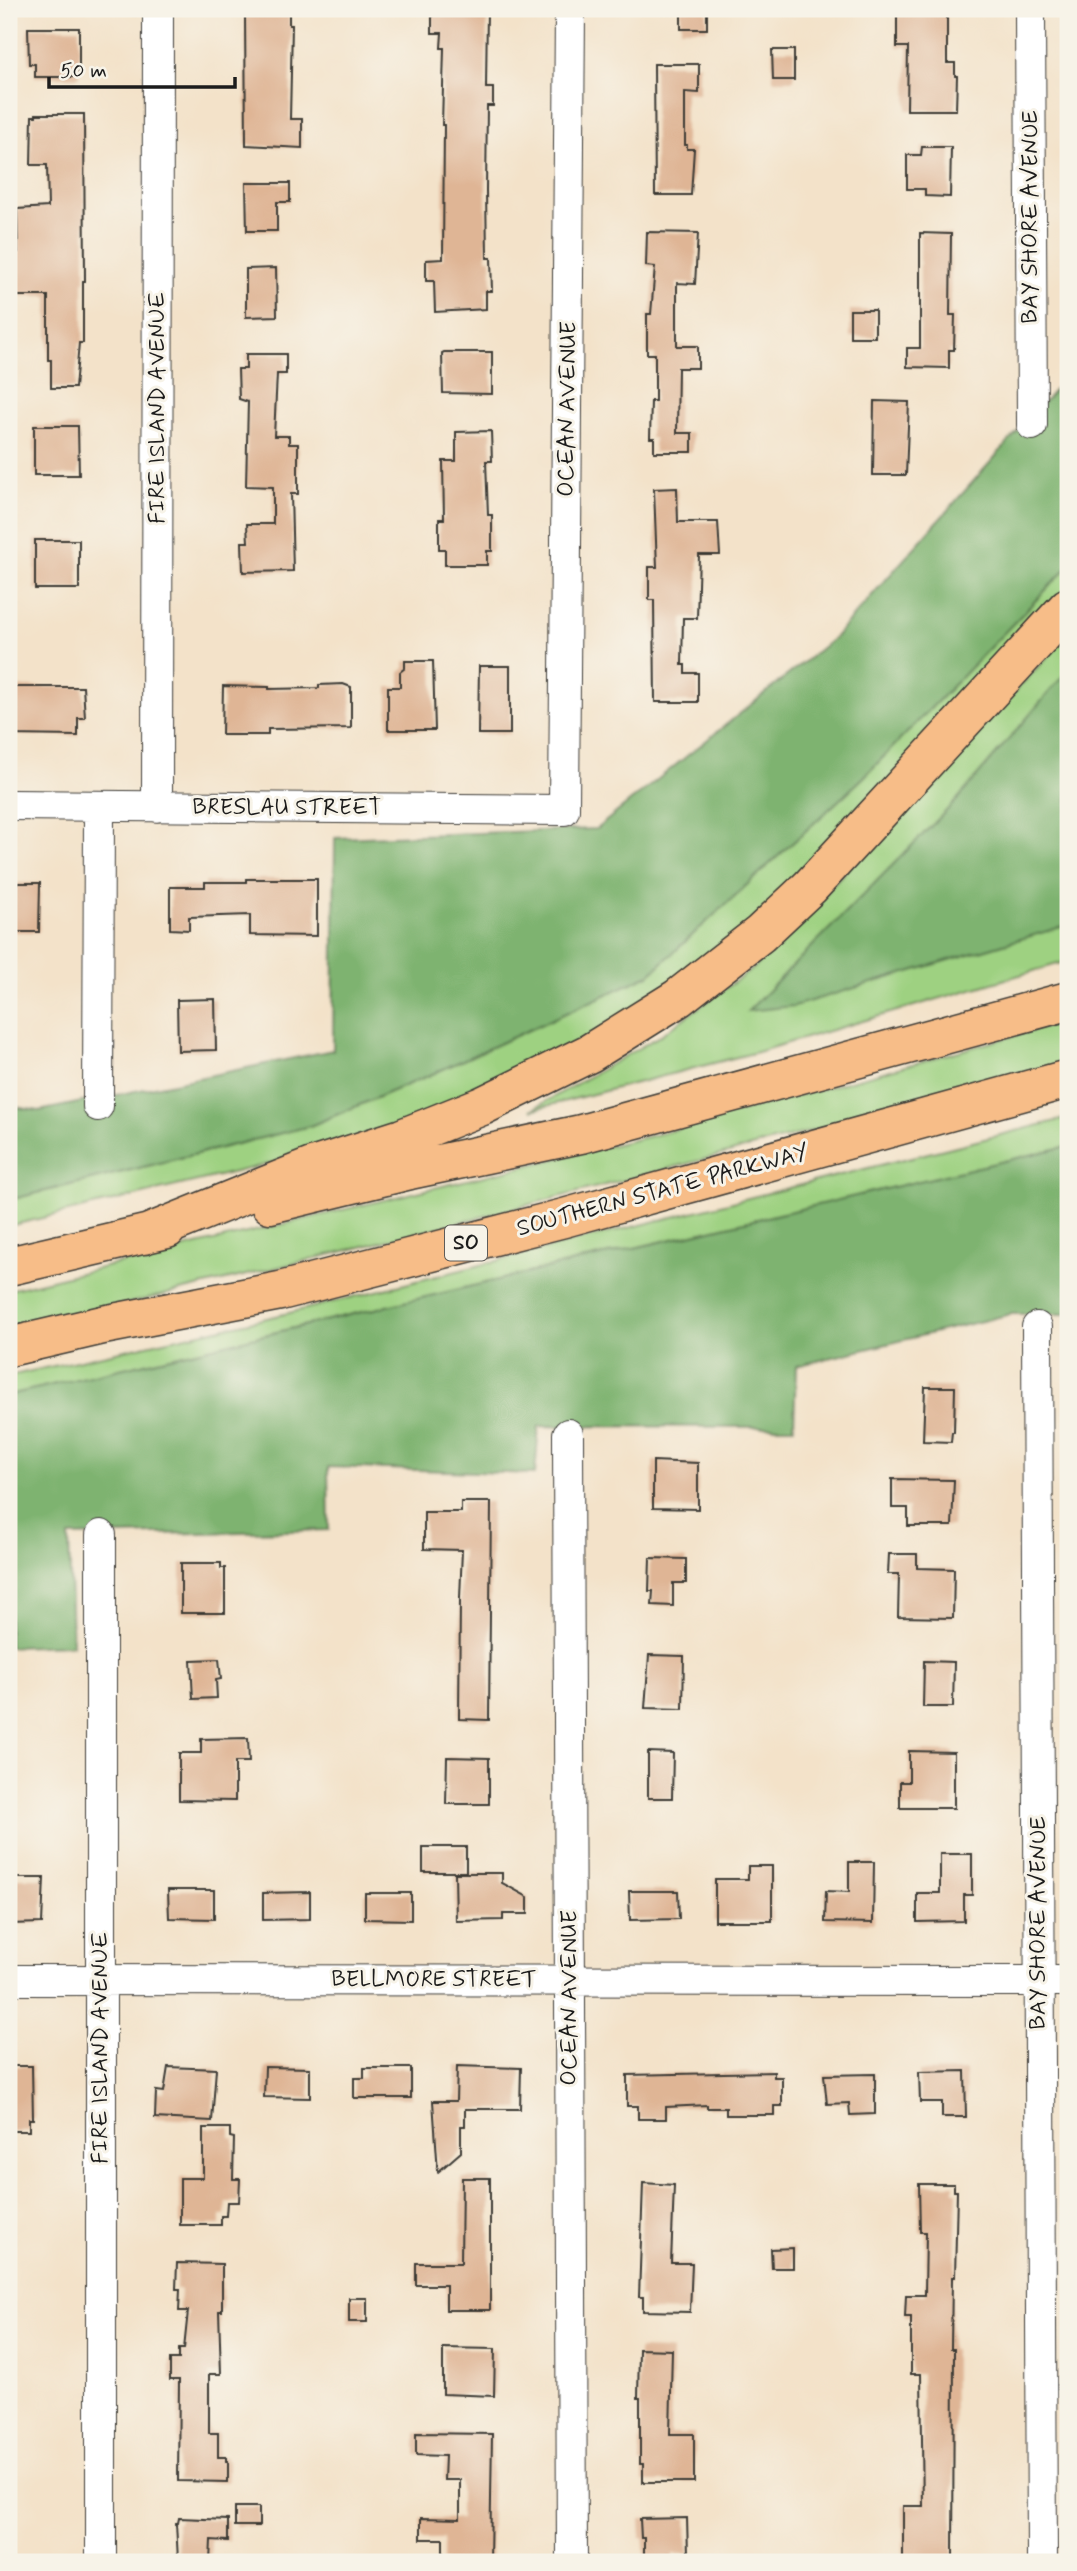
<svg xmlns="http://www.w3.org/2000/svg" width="1077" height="2571" viewBox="0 0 1077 2571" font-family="Mynerve,sans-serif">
	<rect width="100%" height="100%" fill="#f7f3e8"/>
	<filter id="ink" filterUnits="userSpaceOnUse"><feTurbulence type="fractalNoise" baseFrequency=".0143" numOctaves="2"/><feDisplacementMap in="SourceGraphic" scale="14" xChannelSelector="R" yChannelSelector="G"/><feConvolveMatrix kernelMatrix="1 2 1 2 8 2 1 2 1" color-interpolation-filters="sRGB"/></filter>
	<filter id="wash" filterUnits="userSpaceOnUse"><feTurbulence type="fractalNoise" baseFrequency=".00686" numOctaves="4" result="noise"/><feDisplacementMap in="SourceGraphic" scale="28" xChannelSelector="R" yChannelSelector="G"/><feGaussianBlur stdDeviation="1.57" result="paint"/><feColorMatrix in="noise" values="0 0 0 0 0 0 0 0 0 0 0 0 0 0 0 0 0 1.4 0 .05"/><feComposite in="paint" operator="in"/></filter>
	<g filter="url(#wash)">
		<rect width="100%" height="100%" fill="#f3e2c9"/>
		<path fill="#9ed181" stroke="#5d764e" stroke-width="2" d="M1068 567V595L718 965 531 1082 348 1145 9 1226V1200L310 1126 430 1075 649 975 863 778Z
			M1068 635V961L757 1052 531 1110 658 1037 754 968Z
			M1068 1021V1062C716 1158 364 1250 9 1331V1290L659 1134Z
			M1068 1118V1146L9 1395V1376L289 1313Z"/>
		<path fill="#7eb36f" stroke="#4d6846" stroke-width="2" d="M1068 375V567L863 778 649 975 430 1075 310 1126 9 1200V1106L39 1111 333 1050 335 838 596 829 834 638Z
			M1068 670V925L794 1006 748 1011 956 801Z
			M1068 1146V1314H1011L796 1366 794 1427 539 1426 535 1474 328 1467 329 1530 69 1536 72 1645 9 1647V1395Z"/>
		<g id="blocks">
			<path fill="#dfb595" d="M443 9H487L486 88H493V106H487L486 190 487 258H491L492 291H486V309L435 312 434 281H426V260L443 259 444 125H442L444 48H441L442 33H432V13H443Z
				M681 9H707V29H681Z
				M903 9H947V63H955V76H957L956 110H907L908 47H897V11Z
				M245 13H289V25H292L290 119H302V148L246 145Z
				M28 28H79V77H35V64H29Z
				M772 50H794V80H773Z
				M654 64H699V93L685 92V145H687V149H694L691 195H655Z
				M36 114H84L85 281H83V343H79L75 388H51V360H48V296H12V252H18L17 209 48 207 47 165H31L32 116H36Z
				M922 147H951L950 197 925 196V189H907V155H921Z
				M246 183H290V202H277V231H247Z
				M647 232 698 233 695 284 677 283V346H698V368H678L677 433H692V452H654V438H650L651 401H655V354H647V314H651L655 267 646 266Z
				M920 233 951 234 950 315H955L954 350H949V368L907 367V348H920Z
				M276 268 277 316 246 317V269Z
				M850 310H875V337H850Z
				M444 352H492V394L443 393 442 353Z
				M246 354H286V374H277L274 436H289V444H298V494H291L293 571 243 572 242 542H248L247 524H273V487L246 486 248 402 239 399 238 369H246Z
				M874 401 909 402 906 475H873Z
				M34 426H78L79 475H34Z
				M491 431 492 461H486L488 515H492V551H487V565H445V549H439V519H444L443 461H456V432Z
				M677 488 678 522H718L720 555H699L697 618H683L682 665H685V673H698V702H655L654 600H649V567H657L654 489Z
				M35 540H79V589H35Z
				M405 661H433L435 730H388V687H400V672L405 668Z
				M479 666H510V734H478Z
				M343 684 351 687V728L268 729V735H222L223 686 269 687V689L319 688V685Z
				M9 687H83L85 718H78V736L9 735Z
				M246 879H317V936L250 935V915L189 917V930L170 929V887H205V882H246Z
				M9 883H40L39 932H9Z
				M215 999 216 1050 178 1051 177 1000Z
				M925 1387H955L954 1432H952L951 1442 923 1441Z
				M653 1461 698 1463V1509L653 1508Z
				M892 1479 954 1480 952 1526H908V1508H892Z
				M461 1502H491L489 1720 459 1719 460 1598 462 1550 424 1549V1512H461Z
				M889 1554H917V1568L954 1569 953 1618 898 1617 899 1574H888Z
				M650 1558 686 1559V1583H673V1606L652 1605 653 1591H649Z
				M181 1563H221V1568H225V1613H181Z
				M649 1655 684 1656 683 1709 645 1708Z
				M219 1659 221 1679 216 1680 217 1698 193 1699 191 1660Z
				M924 1661 954 1662 953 1707H923Z
				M248 1738 249 1762H235V1801L179 1800V1753H201V1739Z
				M909 1751 954 1752V1808H900V1782H909Z
				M648 1752 673 1753 672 1798H648Z
				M447 1757 489 1758V1804H446Z
				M423 1847H466V1872H423Z
				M940 1854H972V1895H964V1921L917 1922V1893H940Z
				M849 1862H874L873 1923 825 1922 826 1891 849 1892Z
				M748 1866H772V1921H715V1879H748Z
				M455 1873H502V1883L528 1897V1914H503V1920L456 1921Z
				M9 1878H44L42 1923 9 1924Z
				M168 1890H214V1919L169 1918Z
				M629 1891H678L679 1919 630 1920Z
				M310 1892V1919L263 1920V1893Z
				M365 1893H411V1920L365 1919Z
				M9 2066H32L33 2119H29V2131H9Z
				M457 2066 521 2068 520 2109H465V2126H461V2152L438 2172 433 2101H456Z
				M168 2067 216 2069 212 2121 155 2118 156 2091 164 2092Z
				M265 2067 310 2068V2098L264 2097Z
				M364 2068H411V2098H354V2078H364Z
				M965 2071 966 2117H942V2102H920L919 2072Z
				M774 2072V2077H782V2106H774V2115H726V2108H707V2105L666 2107V2119H638V2106H627V2075Z
				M875 2074V2114L850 2115 849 2103 827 2104 824 2075Z
				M203 2128H230V2137L234 2138 233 2179H240L239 2202H227L226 2216H221V2225H180V2178H203Z
				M462 2178H490V2310H446V2285H416V2263H461Z
				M643 2183 674 2185 671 2263H692L690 2312 643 2311V2297H639Z
				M919 2184H954V2191H957L955 2277H952L951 2349H954L953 2562H903V2506H923L921 2374H911V2317H905L906 2295H925L926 2232H920Z
				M793 2248V2268H772L771 2249Z
				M177 2263 222 2264V2311H219L221 2374H209V2433H218V2457H226V2461H228V2482L178 2481 179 2380H170V2359H179V2349H184L188 2311H179L180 2289H176Z
				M349 2298H367V2322H349Z
				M443 2348 495 2349 494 2396 443 2394Z
				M639 2349 672 2350 670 2434H694V2482H643V2464H640V2398H638Z
				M416 2433 492 2434 490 2562H443V2539H421V2518L460 2519V2480H444L445 2456 416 2455Z
				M235 2507H259V2526H235Z
				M179 2518 228 2520V2541L211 2540 210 2562H181V2560H178L176 2523H178Z
				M687 2518 688 2554H673V2562H644V2538H641L640 2519Z"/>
		</g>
	</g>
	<g filter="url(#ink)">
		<use href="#blocks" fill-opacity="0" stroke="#3c3a36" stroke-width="2"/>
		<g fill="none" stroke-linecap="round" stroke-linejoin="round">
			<defs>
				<path id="minor" d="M1030 9 1032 425
					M9 805 564 810 570 9
					M157 807 158 9
					M98 1106 99 807
					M1037 1327 1042 2562
					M568 1434 572 2562
					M101 1535V2562
					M9 1980 1068 1981"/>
				<path id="highway" d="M270 1204 410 1170 581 1134 1068 1001
					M144 1235 312 1167 402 1138 482 1106 590 1053 678 998 760 934 810 887 1068 607
					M9 1266 167 1229
					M9 1347 103 1325 280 1291 564 1218 1068 1079"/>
			</defs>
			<use href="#minor" stroke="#3c3a36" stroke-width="32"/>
			<use href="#highway" stroke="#3c3a36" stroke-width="41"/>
			<use href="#minor" stroke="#fff" stroke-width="30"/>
			<use href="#highway" stroke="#f7bd88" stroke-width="38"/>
		</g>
	</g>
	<g text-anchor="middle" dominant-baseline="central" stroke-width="6" stroke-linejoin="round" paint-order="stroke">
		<rect fill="#f7f3e8" stroke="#5e5c59" stroke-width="2" x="445" y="1225.5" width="42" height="35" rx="5"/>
		<g font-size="21" font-weight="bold" fill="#1c1c1c">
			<text x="466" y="1243">SO</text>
		</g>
		<g font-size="23" fill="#1c1c1c" stroke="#f7f3e8">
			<text transform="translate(1031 217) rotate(-90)">BAY SHORE AVENUE</text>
			<text transform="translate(158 408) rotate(-90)">FIRE ISLAND AVENUE</text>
			<text transform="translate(568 409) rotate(-89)">OCEAN AVENUE</text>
			<text x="287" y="808">BRESLAU STREET</text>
			<text transform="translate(663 1191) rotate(-15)">SOUTHERN STATE PARKWAY</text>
			<text transform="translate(1039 1923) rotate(-90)">BAY SHORE AVENUE</text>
			<text x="434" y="1980">BELLMORE STREET</text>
			<text transform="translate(570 1998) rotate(-90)">OCEAN AVENUE</text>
			<text transform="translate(101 2048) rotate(-90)">FIRE ISLAND AVENUE</text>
		</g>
	</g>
	<rect width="1077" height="2571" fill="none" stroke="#f7f3e8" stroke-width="35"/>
	<path d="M49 77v10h186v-10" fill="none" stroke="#1c1c1c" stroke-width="3.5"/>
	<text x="60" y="77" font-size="21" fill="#1c1c1c" stroke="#f7f3e8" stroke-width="5" paint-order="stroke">50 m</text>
</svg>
